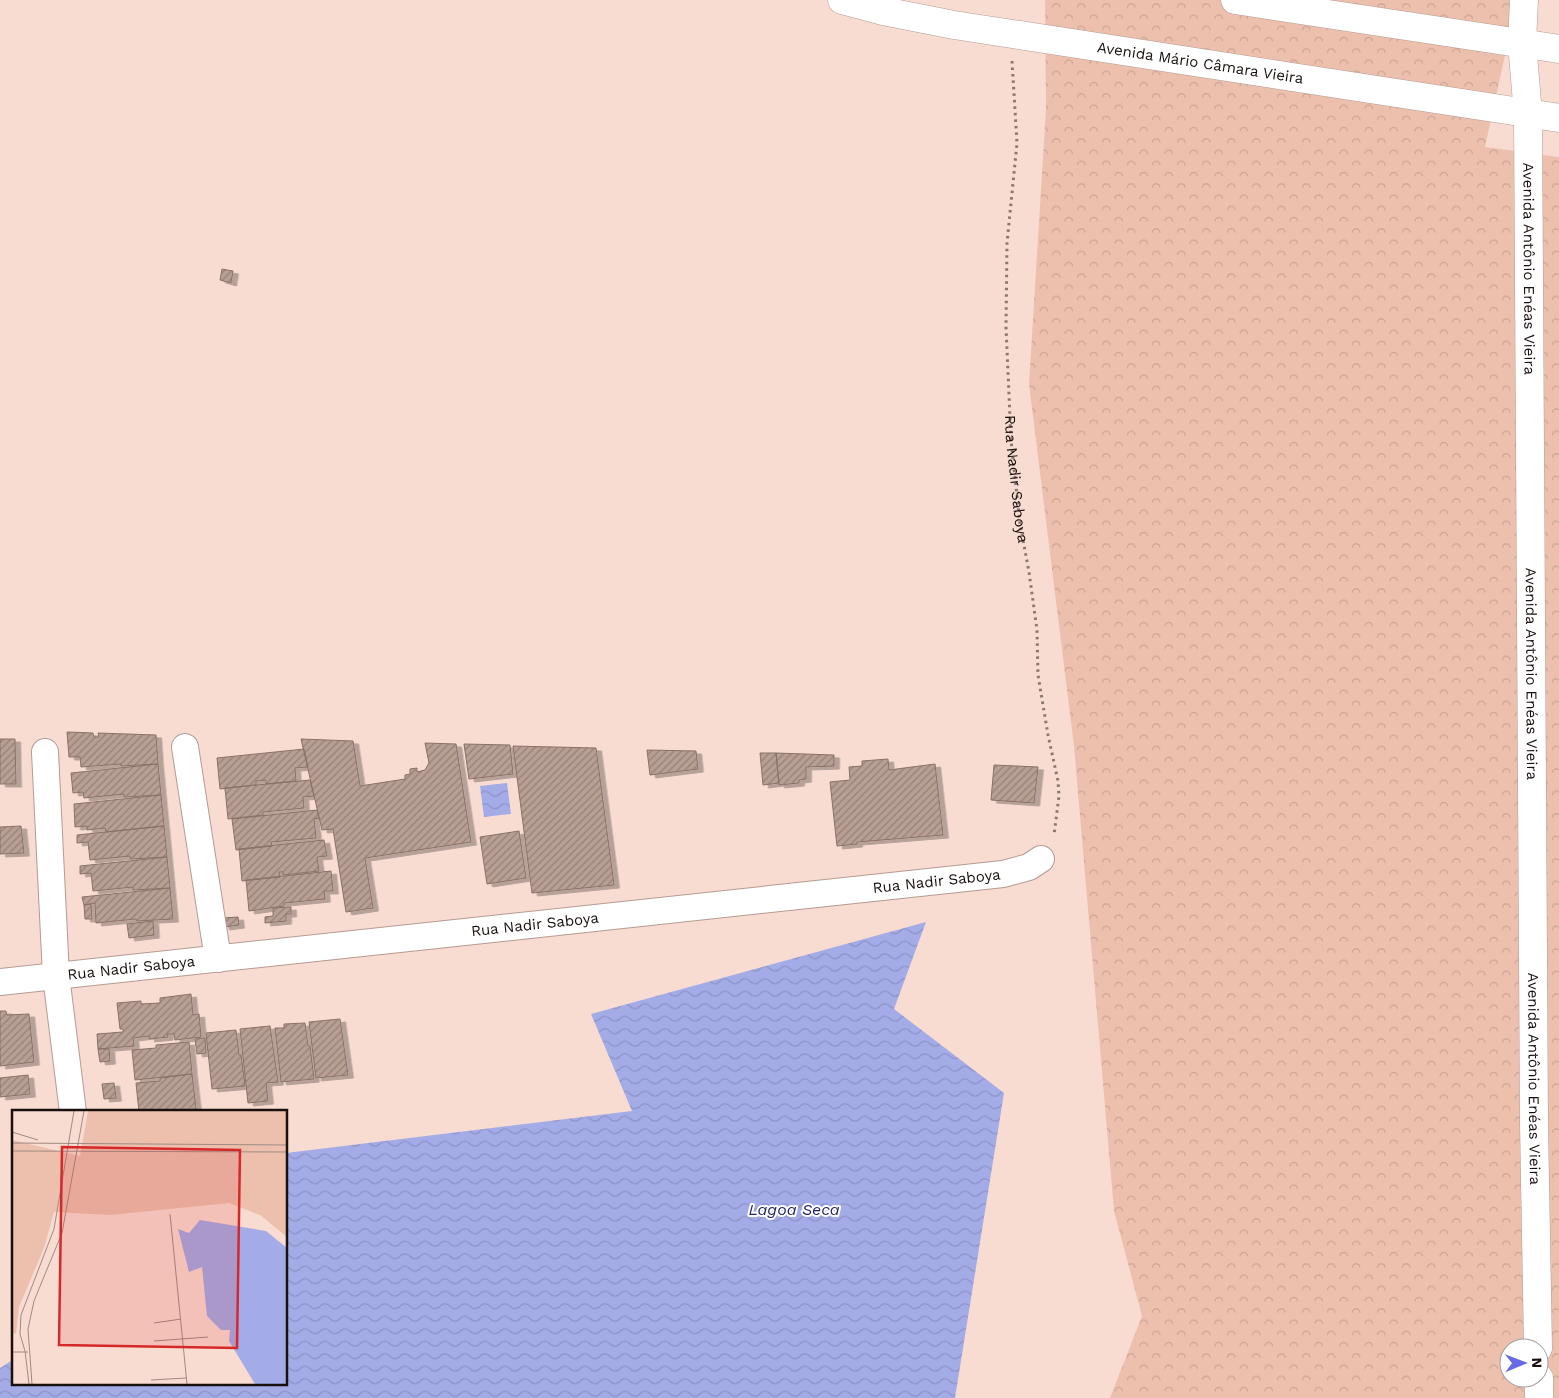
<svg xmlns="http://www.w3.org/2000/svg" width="1559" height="1398" viewBox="0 0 1559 1398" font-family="'Work Sans',sans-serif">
	<defs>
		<pattern id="forest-crowns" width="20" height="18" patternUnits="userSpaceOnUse" patternTransform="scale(1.25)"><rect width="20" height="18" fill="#edc0ae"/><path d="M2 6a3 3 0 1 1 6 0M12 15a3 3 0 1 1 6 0" fill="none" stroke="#cba494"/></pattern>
		<pattern id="water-waves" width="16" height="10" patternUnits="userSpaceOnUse" patternTransform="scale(1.25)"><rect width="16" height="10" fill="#a4ace8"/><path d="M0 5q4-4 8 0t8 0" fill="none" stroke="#8d93c6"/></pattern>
		<pattern id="building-hatch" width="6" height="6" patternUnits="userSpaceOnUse" patternTransform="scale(1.25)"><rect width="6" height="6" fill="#b89f94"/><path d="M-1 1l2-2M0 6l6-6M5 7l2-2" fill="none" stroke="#958077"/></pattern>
		<filter id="shadow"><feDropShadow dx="5.5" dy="3" stdDeviation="0" flood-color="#0004"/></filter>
	</defs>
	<rect width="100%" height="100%" fill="#f8dcd1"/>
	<path fill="url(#forest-crowns)" fill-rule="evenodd" d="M1045 0H1517L1485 147 1559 157V1398H1110L1142 1316 1114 1211 1074 746 1029 384 1046 109ZM1509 1348H1539V1378H1509Z"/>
	<path fill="url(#water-waves)" d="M507 783 511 814 484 817 480 786Z
		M926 922 894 1009 1004 1093 955 1398H0V1368L14 1359V1384H286V1153L632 1111 591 1014Z"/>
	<path fill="url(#building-hatch)" stroke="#897167" filter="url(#shadow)" d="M222 269 233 271 231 283 220 280Z
		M67 732 93 733 94 737H99L98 733 156 735 158 764 121 766V764L81 767 80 757H69Z
		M0 739H15L16 784H0Z
		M301 739 353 741 360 786 405 779V775L410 774V769L417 768V772L425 770 429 763 425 743 456 744 471 842 365 858 373 908 346 912 333 829 322 830Z
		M464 744 510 745 513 774 469 779Z
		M513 746 596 748 614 885 532 893Z
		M304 749 308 767 295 768 296 781 266 784V780L256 781V785L220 789 217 758Z
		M647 750 696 751 698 769 650 775Z
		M760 753H776L779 783 763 785Z
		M776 753 834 755V766L806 767V779L799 780V783L779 785Z
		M888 759 889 770 935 764 943 835 857 842V844L837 846 830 782 850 780 849 767 862 766V761Z
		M158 764 161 795 124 797V794L84 798 83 792 73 793 71 773Z
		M994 765 1038 767 1034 803 991 800Z
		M310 780 314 796 303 797 304 808 263 812V815L228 819 225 788Z
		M161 795 164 826 106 832 105 828 87 830V826L75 827 74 804Z
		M317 810 319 818 314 819 316 838 271 842 272 846 236 850 232 819Z
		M21 826 24 853 0 854V827Z
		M164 826 167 857 130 859V856L90 860 88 842 77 843V835Z
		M519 831 526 878 487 884 480 837Z
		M324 840 327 856 317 857 319 871 283 875V872H279L280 877 242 881 239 849Z
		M167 857 170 888 133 890V887L93 891 91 873 80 874V866Z
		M331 871 333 891H324L325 899 284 903V906L249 911 246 880Z
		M170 888 173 919 137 921 136 919 96 923 95 903 84 905 82 897Z
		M91 904 92 919H85L84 905Z
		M291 907V914H286V921L265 923V917L273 916V908Z
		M238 917 239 925 224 927 222 918Z
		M153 921 154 935 129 938 127 924Z
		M191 994 193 1015 199 1014 201 1037 175 1040 174 1034H167L168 1037 149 1039V1036L133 1038 134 1046 98 1049 97 1034 123 1032V1029H120L117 1003 141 1001V1004L160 1003V998Z
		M0 1011H6L7 1015 29 1014 34 1062 0 1066Z
		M340 1019 348 1075 316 1078 309 1022Z
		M305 1023 308 1046H310L314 1079 281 1082 275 1028H284V1024Z
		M270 1026 278 1082 266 1083 268 1101 248 1103 240 1029Z
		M236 1030 239 1055H241L245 1086 212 1089 206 1033Z
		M205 1038 206 1053 197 1054 195 1039Z
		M189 1042 192 1074 135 1080 132 1050 156 1048V1045Z
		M98 1049H109L110 1061 100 1062Z
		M192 1074 196 1109 166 1112H139L136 1083 160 1081V1078Z
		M28 1075 30 1094 0 1097V1078Z
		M114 1083 116 1098 104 1099 102 1084Z"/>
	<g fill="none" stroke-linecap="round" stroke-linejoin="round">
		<defs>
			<g id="minor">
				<path d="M185 747 218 959"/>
				<path d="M45 752 56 976 73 1112"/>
				<path id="s2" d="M0 982 1003 874 1029 867 1041 859"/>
			</g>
			<g id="tertiary">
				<path id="s3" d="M842 0 883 11 954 25 1559 118"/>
				<path d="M1235 0 1559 49"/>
				<path id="s4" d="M1524 0 1522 43 1528 114 1534 1123 1538 1348"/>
				<path d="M1539 1378V1398"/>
			</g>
		</defs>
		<use href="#minor" stroke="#b49b91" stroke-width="28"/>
		<use href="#tertiary" stroke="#b49b91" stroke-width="29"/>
		<path stroke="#897770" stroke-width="3" stroke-dasharray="2.5 4" stroke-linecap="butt" id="s1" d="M1012 61 1017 143 1007 243 1006 327 1011 440 1020 524 1029 572 1037 630 1038 675 1048 735 1058 781 1059 796 1054 835"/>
		<use href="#minor" stroke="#fff" stroke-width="26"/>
		<use href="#tertiary" stroke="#fff" stroke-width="28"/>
	</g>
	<g text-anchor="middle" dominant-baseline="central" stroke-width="4" stroke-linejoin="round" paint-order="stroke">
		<g font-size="15" fill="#19100d" stroke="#fff">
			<text stroke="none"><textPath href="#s3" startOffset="364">Avenida Mário Câmara Vieira</textPath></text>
			<text stroke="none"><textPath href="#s4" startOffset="269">Avenida Antônio Enéas Vieira</textPath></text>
			<text stroke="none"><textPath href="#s1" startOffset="419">Rua Nadir Saboya</textPath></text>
			<text stroke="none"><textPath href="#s4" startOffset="674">Avenida Antônio Enéas Vieira</textPath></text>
			<text stroke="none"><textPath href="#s2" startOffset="942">Rua Nadir Saboya</textPath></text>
			<text stroke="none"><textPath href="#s2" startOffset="538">Rua Nadir Saboya</textPath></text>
			<text stroke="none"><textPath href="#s2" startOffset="132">Rua Nadir Saboya</textPath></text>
			<text stroke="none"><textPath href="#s4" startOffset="1079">Avenida Antônio Enéas Vieira</textPath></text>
		</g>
		<g font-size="16" font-style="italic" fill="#242267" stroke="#fff">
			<text x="794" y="1209">Lagoa Seca</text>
		</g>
	</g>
	<g transform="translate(12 1110)">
		<rect width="275" height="275" fill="#f8dcd1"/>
		<path d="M76 1H275V127L248 105 217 93 98 105 42 102 32 138 7 197 4 224 0 222V30L68 46Z" fill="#edc0ae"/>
		<path d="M188 110 254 121 275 138V274H243L217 231 218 220H209L195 206 190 157 177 162 166 119 177 123Z" fill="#a4ace8"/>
		<path fill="none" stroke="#9f8a83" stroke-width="1" d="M0 22 26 30M0 33 275 35M0 41 275 42M158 104 175 274M142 213 169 209M142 231 196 227M0 242H16M139 270 174 268M17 274 13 241 8 224 9 205 42 119 62 1M20 274 16 219 22 191 50 123 72 1"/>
		<path fill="#d62828" fill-opacity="0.15" stroke="#d62828" stroke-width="2.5" d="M50 37 228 40 225 238 47 235Z"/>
		<rect width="275" height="275" fill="none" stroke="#19100d" stroke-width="2.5"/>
	</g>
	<g transform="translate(1524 1363) rotate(89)"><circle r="24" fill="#ffffff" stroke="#a39f9e"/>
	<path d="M0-4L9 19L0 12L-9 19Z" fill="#676be4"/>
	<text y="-8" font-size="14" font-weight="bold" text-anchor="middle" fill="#19100d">N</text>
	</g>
</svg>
